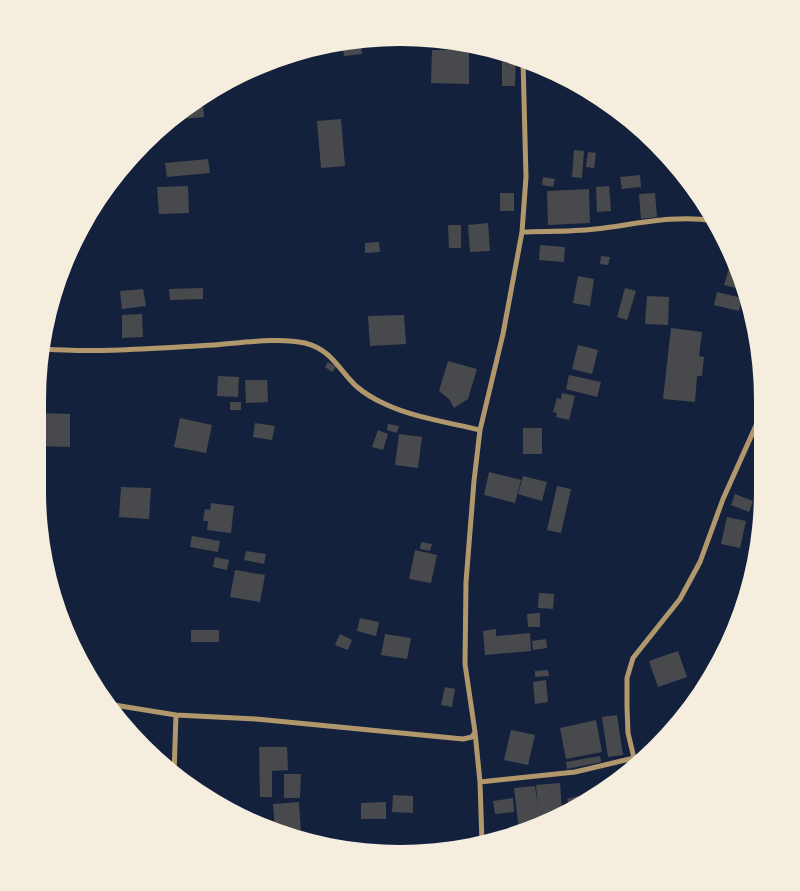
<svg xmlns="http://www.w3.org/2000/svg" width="800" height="891" viewBox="0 0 800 891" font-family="'Open Sans',sans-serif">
	<rect width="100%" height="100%" fill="#14213d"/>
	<path fill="#48494c" d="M361 41 362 54 344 56 342 44Z
		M432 50H469V84L431 83Z
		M502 53 516 57 515 86H502Z
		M203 103 204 117 172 120 180 112 193 104Z
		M341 119 345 166 321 168 317 121Z
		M150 140V149H140L143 146Z
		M574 150 584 151 582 178 572 177Z
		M588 152 596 153 594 168 586 167Z
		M208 159 210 173 167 177 165 163Z
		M682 173 688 180 690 184H683Z
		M640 175 641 187 622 189 620 177Z
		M543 177 555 179 553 187 542 185Z
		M188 186 189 213 159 214 157 187Z
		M609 186 611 211 597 212 596 187Z
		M589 189 590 223 548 225 547 191Z
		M500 193H514V211H500Z
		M655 193 657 217 641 219 639 194Z
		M488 223 490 251 470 252 468 225Z
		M448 225H461V248H449Z
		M379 242 380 252 365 253V243Z
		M540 245 565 247 564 262 539 260Z
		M601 256 610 257 608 265 600 264Z
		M732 258 744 290 724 285Z
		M578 276 594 279 590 306 573 303Z
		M203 288V299L170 300 169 289Z
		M625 288 636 291 627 320 617 317Z
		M143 289 146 306 122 309 120 291Z
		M717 292 742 298 739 311 714 305Z
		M647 296 669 297 668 325 645 324Z
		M142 314 143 337 122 338V315Z
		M404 315 406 344 370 346 368 316Z
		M671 328 702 332 699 356 704 357 702 376H697L695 402 663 399Z
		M578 345 598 350 592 374 572 369Z
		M448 361 477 369 468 399 454 408 449 399 439 391Z
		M328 362 336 367 332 372 325 367Z
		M569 375 601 382 597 397 566 389Z
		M218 376 239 377 238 397 217 396Z
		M245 380H267L268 402 246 403Z
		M562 393 575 396 569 420 556 417 557 413 553 412 557 398 561 399Z
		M230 402H241V410H230Z
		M41 413 70 414V447L39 446Z
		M180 418 212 425 206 453 174 447Z
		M255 423 275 426 272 440 253 437Z
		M388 424 399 426 397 433 387 430Z
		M523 428H542V454H523Z
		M378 430 388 434 383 450 372 447Z
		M399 434 422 437 418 468 395 465Z
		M489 472 521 480 515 503 484 495Z
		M523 476 547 482 542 501 518 494Z
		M557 486 571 489 561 533 547 530Z
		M121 487 151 488 149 519 119 517Z
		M735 494 753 501 749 512 731 505Z
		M211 503 234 506 231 533 207 530 208 521H203L205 509 210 510Z
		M727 517 746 521 740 548 721 544Z
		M192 536 220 541 218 552 190 547Z
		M421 542 432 544 430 551 420 549Z
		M415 550 437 555 431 583 409 579Z
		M246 551 266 554 264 564 244 560Z
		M215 557 229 560 227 570 213 567Z
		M235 570 265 575 260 602 230 597Z
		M539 593 554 594 553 609 538 608Z
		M540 613V627H528L527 614Z
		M360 618 379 622 376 636 357 631Z
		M496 629V636L530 633 531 651 485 655 483 631Z
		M191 630H219V642H191Z
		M340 634 352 640 348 650 335 645Z
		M385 634 411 638 407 659 381 655Z
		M546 639 547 648 533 650 532 641Z
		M678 651 687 677 658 687 649 661Z
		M548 670 549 676 535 677V671Z
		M546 680 548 702 535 704 533 682Z
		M445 687 455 689 452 707 441 705Z
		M617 715 623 755 608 757 602 717Z
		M596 720 602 752 566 759 560 728Z
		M511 730 535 735 528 765 504 760Z
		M259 747H287L288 770 272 771V797H260Z
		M600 756 601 762 567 769 566 762Z
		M284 774H301L300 798H284Z
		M560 783 562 815 539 824V817H537V825L519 831 514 788 535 786 538 807 536 785Z
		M393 795 413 796V813L392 812Z
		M578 796 580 803 570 809 567 799Z
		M513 798 514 812 495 814 493 801Z
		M299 802 301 833 292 834 275 828 273 804Z
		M386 802V819H361V803Z"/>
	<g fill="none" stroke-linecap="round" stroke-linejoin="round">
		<path stroke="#b1986c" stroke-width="5" d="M522 232C546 231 571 232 595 229 632 225 676 214 713 221
			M44 349C100 353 157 348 214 345 241 343 279 337 305 343 332 350 338 369 356 386 364 393 376 400 385 404 412 417 451 423 480 430
			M108 704 176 715 256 719 463 739 472 737 475 732 465 664 466 582 474 481 480 430 503 334 522 232 526 177 523 60
			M475 732 480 782 482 843
			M637 765 634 758 628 733 627 707V678L633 658 680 599 700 562 723 499 762 412
			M174 774 176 715
			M480 782 575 772 634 758"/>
	</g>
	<path d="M0 0H800V891H0ZM400 46H400A354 354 0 0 1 754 400V491A354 354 0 0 1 400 845H400A354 354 0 0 1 46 491V400A354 354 0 0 1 400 46Z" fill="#f5edde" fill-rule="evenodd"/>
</svg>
